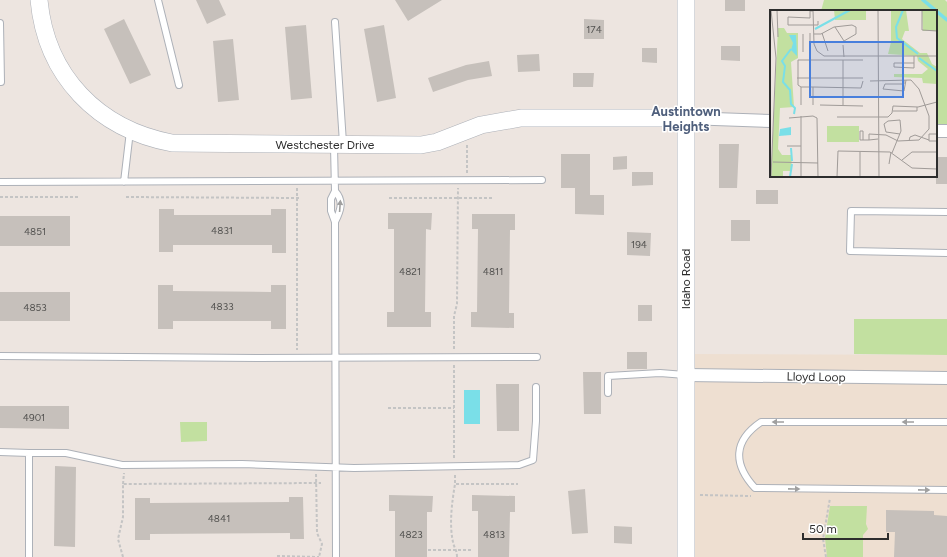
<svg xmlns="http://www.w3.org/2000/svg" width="947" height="557" viewBox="0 0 947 557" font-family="Figtree,sans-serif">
	<rect width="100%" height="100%" fill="#ede5e0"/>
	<path fill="#eedfd1" d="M686 354 947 355V557H686Z"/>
	<path fill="#c2e0a0" d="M824 0H945L947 2V131H936V11H821Z
		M854 319H947V355L854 354Z
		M180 422H207V441L181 442Z
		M830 506H867L866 524 868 529 863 535V557H827L825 538Z"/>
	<path fill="#7adfe8" d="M464 390H480V424H464Z"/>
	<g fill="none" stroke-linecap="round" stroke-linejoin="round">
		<path stroke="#7adfe8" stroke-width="3.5" d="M923 0 947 20"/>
	</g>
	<path fill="#c6c0bb" d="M196 0H219L226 15 207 24Z
		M395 0H442L408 21Z
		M725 0H745V11H725Z
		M124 19 151 75 130 84 104 29Z
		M584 19 604 20V39H584Z
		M306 25 312 98 291 100 285 27Z
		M384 25 396 98 377 102 364 29Z
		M233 39 239 100 218 102 213 41Z
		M721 46H740V61L721 60Z
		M642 48H657V63L642 62Z
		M539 54 540 71 518 72 517 55Z
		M489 61 492 76 468 80 433 92 428 78 466 65Z
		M573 73H594L593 87H573Z
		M719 144H739L737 188H719Z
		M561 154H590V195H604V215L575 214V188H561Z
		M627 156V169L613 170V157Z
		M936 157H947V184H936Z
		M632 172H653V185L632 186Z
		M756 190H778V204H756Z
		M159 209H174V215H271V209H286V253H272V245H173V252H159Z
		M388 213H432L431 230 426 229 425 312H431V327H387V312H394V229H388Z
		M472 214H515V230H510L509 313H514V328L471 327V312H477L478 229H472Z
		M0 216H70V246H0Z
		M731 220H750V241H731Z
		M627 232 651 233 650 256 627 255Z
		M158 285H173V291L271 292V285H286V329H271V321H173V329H158Z
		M0 292H70V321H0Z
		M638 305H652V321H638Z
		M627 352H647V369H627Z
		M583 372H601V414H584Z
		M496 384H519V431H497Z
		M0 406H69V429L0 428Z
		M55 466 76 467 75 547 54 546Z
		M585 489 588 533 572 534 568 491Z
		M389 495 433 496 432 512H427V557H395V511H389Z
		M472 495 515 496V512H510L509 557H478V511H472Z
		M289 497H303L304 539H290V533L150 534V540H135V498H150V503L289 502Z
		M886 510 934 511V515L947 516V557H894L895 532H886Z
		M614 526 632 527V544L614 543Z"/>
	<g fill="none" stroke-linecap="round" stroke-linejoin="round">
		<defs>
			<path id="lane" d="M158 0 179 85
				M335 22 343 143
				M0 23 1 82
				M334 146 335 191 331 199V211L335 222 336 557
				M0 182 542 180
				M124 182 130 131
				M335 191C344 201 341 210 335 222
				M947 212 851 211 850 251 947 253
				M0 356 257 358 537 357
				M608 393V376L660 373 685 375
				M947 422H761C733 441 733 464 755 488L947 490
				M0 452 29 453V557
				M29 453H66L122 465 242 464 354 468 519 465 533 460 536 421V387"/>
			<path id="street" d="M686 118 771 121
				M936 131H947
				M686 375 947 378"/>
			<path id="secondary" d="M39 0C46 76 98 129 172 143L421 145 437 142 481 125 521 118H686
				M686 557V0"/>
		</defs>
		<use href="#lane" stroke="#adb1b8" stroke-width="8"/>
		<use href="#street" stroke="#adb1b8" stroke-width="14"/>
		<use href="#secondary" stroke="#adb1b8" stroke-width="18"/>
		<path stroke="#c4c4c4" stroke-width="2" stroke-dasharray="3 2" stroke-linecap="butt" d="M467 173V145
			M297 188V350
			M0 197H79
			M126 197 300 198
			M389 198H493
			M454 349V316L457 304 458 188
			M454 365V459
			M388 408H454
			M316 474 317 533 322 544 319 557
			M455 475V484
			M123 484 124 473
			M700 495 751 496
			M428 550H472
			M277 556 319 557
			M123 557 118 539 123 517V484L321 483
			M457 557C457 550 454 548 453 542 449 524 452 502 455 484H518
			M826 557 823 539 830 498"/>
		<use href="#lane" stroke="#fff" stroke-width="6"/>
		<use href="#street" stroke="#fff" stroke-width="12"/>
		<use href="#secondary" stroke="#fff" stroke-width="17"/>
	</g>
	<defs><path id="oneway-solid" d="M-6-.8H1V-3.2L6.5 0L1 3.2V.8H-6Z"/></defs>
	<g fill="#a0a0a0">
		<use href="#oneway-solid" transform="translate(340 206) rotate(-86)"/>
		<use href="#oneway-solid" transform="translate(778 422) rotate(-180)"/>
		<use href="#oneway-solid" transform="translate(908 422) rotate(-180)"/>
		<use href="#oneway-solid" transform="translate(794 489) rotate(1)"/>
		<use href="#oneway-solid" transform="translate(924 490) rotate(1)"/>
	</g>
	<g text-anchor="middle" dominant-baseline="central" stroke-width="3" stroke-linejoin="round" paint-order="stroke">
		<g font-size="10" fill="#535250">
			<text x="594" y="29">174</text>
			<text x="222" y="230">4831</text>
			<text x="35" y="231">4851</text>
			<text x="639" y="244">194</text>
			<text x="410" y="271">4821</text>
			<text x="493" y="271">4811</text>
			<text x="222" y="306">4833</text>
			<text x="35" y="307">4853</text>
			<text x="34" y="417">4901</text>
			<text x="219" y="518">4841</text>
			<text x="411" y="534">4823</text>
			<text x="494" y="534">4813</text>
		</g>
		<g font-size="12" fill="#2d2d2d" stroke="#fff">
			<text x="325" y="145">Westchester Drive</text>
			<text transform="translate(686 279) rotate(-90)">Idaho Road</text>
			<text transform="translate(816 377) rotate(1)">Lloyd Loop</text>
		</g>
		<g font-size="13" font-weight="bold" fill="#4f5f7c" stroke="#fff">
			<text x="686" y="111">Austintown<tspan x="686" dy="15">Heights</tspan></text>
		</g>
	</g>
	<g transform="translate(770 10)">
		<rect width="167" height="167" fill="#ede5e0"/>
		<path d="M64 0H96V10H65ZM121 0H136L139 21H135L132 29 150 43H157L162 54 167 57V74L153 73 152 68 124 67V64H152L158 59 148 51 147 46 118 44 121 32ZM152 0H167V21H153ZM8 18H14L17 23H28V48L21 52 24 97 10 98 8 139 12 145H22L21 161H13V167H1ZM57 116H89V132H57Z" fill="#c2e0a0"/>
		<path d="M19 25H26L27 46 21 40 23 33ZM21 117V125L9 126 10 119Z" fill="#7adfe8"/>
		<path fill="none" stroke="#7adfe8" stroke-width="2" d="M133 0 126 17 127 28 148 44M45 19 80 0M21 39 12 51 15 56 13 72 20 80 21 94 25 98 24 104M149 48 167 61M21 138 22 151M20 167 22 154"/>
		<path fill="none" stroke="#a09b98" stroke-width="1" d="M7 0 8 27M43 0 44 34 47 41 54 46H167M108 0 109 167M152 0V20L167 21M43 1H40V8L18 7V15H48V11M40 23V41M52 23 58 41M33 24V42M44 24H51L64 17 82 15 86 17V24L74 31 65 17M73 35 74 47M73 50V95M144 53H124V57L144 58V46M27 68H93M134 70V74H115L113 79 134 81 136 70M100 71 141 70 149 79 159 106V119L149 130 128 131 116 125 99 124V130L108 129M31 77H43V95M43 77 91 78 93 71M31 95V77L28 75V50H93M50 95 93 96M123 101H147V97M67 107H118L122 103 123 96 148 97 167 92M19 108 43 106 47 108 48 167M167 124H159V131H167M93 130V121H90V130H99M139 131 140 127 145 125 159 130M17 136H31M122 143 131 121 130 110 118 111 114 114 116 122 130 124M132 150 142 142H167M3 152 48 153M119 154 121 142M1 167 6 48 1 0M31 167V106M67 167 68 141 120 142 142 158 167 159M90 167V142"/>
		<path fill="#487fdc" fill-opacity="0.15" stroke="#487fdc" stroke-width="2" d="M40 32H133V87H40Z"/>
		<rect width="167" height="167" fill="none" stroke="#2d2d2d" stroke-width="2"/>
	</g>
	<path d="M803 533v6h85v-6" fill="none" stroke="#2d2d2d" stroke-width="2"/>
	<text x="809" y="533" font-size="12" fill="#2d2d2d" stroke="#ffffff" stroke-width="3" paint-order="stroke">50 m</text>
</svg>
